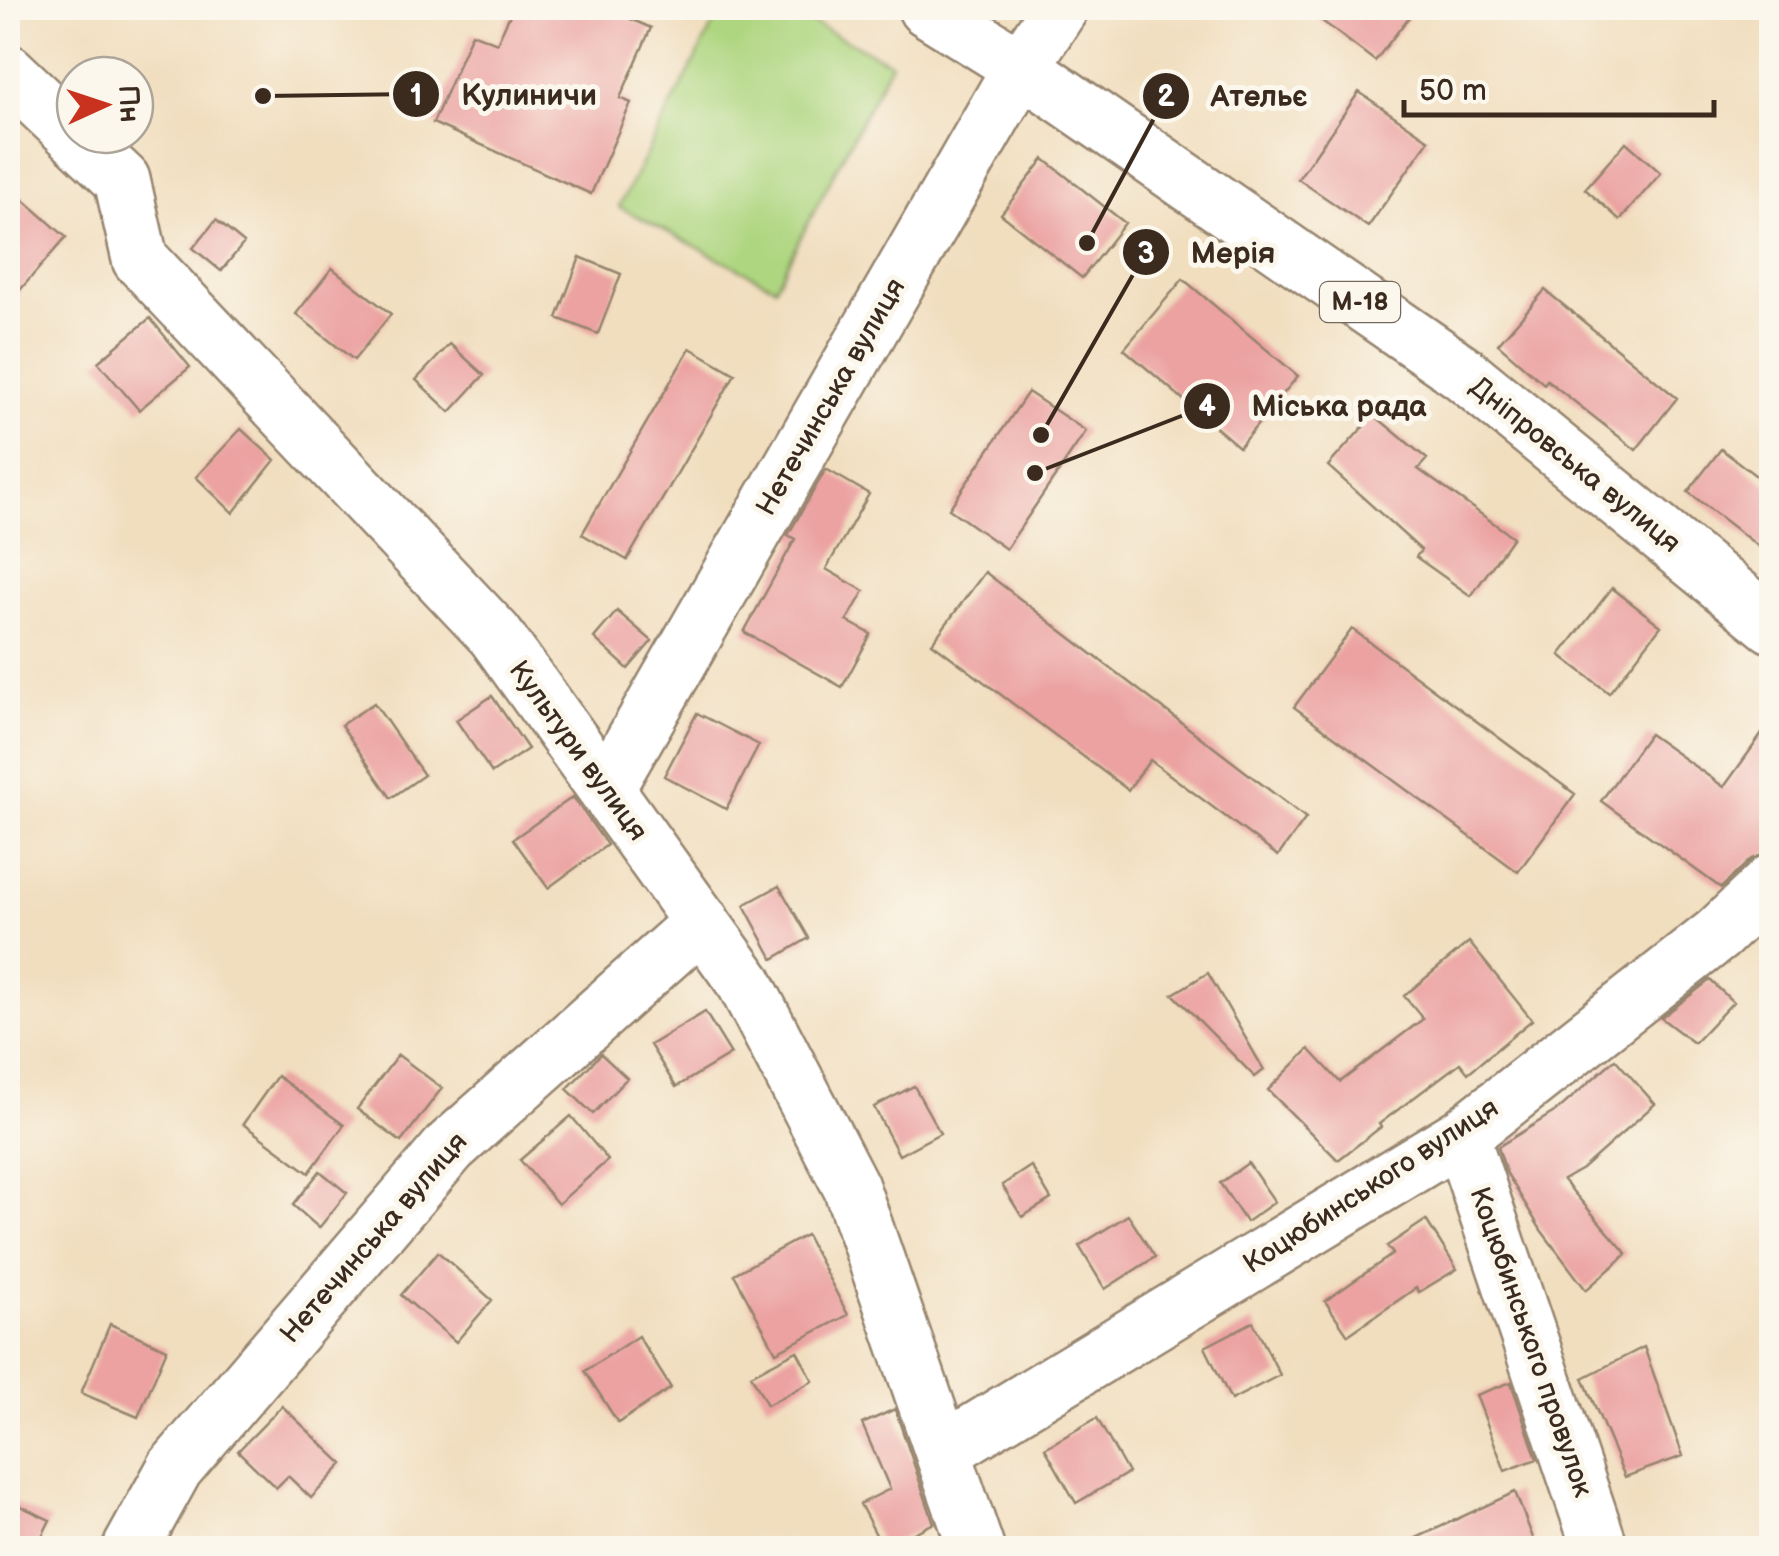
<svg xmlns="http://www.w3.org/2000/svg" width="1779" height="1556" viewBox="0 0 1779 1556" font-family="'Balsamiq Sans',sans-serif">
	<rect width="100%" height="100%" fill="#fbf7ec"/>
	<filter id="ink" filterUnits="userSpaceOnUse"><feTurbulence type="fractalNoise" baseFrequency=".01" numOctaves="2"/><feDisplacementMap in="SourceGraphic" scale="20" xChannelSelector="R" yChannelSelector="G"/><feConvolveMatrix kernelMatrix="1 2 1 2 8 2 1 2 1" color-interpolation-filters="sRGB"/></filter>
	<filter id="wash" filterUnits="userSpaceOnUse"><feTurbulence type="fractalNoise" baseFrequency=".0048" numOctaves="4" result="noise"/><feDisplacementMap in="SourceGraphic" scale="40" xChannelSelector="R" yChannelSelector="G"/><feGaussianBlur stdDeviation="2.25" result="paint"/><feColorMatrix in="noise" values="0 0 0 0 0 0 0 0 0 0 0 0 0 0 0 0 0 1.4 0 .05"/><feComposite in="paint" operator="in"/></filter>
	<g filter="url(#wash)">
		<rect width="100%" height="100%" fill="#f1debf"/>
		<path fill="#aed680" stroke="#74804f" stroke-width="2.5" d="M722 8H783L891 63 775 287 619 207Z"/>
		<g id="blocks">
			<path fill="#eba2a1" d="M513 8H606L651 28 620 98 631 103 591 194 433 123 472 33 497 43Z
				M1305 8H1416L1375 61Z
				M1359 92 1429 140 1368 227 1298 179Z
				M1626 142 1661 173 1620 220 1585 189Z
				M1044 159 1125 223 1082 278 1001 214Z
				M8 186 66 237 8 304Z
				M216 220 244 243 221 271 193 248Z
				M580 257 621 274 598 334 557 318Z
				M332 268 391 314 354 360 296 314Z
				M1183 279 1298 376 1239 447 1124 349Z
				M1545 290 1677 398 1636 450 1547 380 1544 384 1498 344Z
				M150 318 190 367 139 410 98 362Z
				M450 344 484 375 450 412 416 380Z
				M690 348 735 374 627 560 582 534Z
				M1028 392 1086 431 1006 549 949 509Z
				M1374 415 1427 459 1418 469 1513 537 1471 596 1416 557 1421 550 1328 466Z
				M241 429 275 460 233 513 196 477Z
				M1721 449 1772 488V557L1688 492Z
				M826 469 869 494 826 569 864 591 847 621 871 634 842 687 744 632 795 539 788 535Z
				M985 572 1306 818 1278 856 1150 760 1128 790 932 643Z
				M1612 588 1661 626 1609 693 1560 655Z
				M617 611 652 641 628 669 594 638Z
				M1352 629 1575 794 1518 872 1294 707Z
				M492 696 528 749 492 773 456 720Z
				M374 703 424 775 391 798 341 725Z
				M697 713 759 745 726 809 664 776Z
				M1772 720V852L1751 859 1721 888 1601 801 1649 734 1724 787Z
				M573 797 607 845 548 888 513 839Z
				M779 886 809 938 773 959 744 905Z
				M1469 942 1532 1020 1468 1073 1460 1063 1379 1124 1381 1127 1338 1160 1268 1090 1309 1049 1340 1082 1423 1019 1404 996Z
				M1208 973 1264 1070 1255 1077 1173 994Z
				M1710 980 1733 1002 1694 1043 1661 1018Z
				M705 1012 731 1054 676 1087 650 1045Z
				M601 1054 627 1078 593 1114 567 1089Z
				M398 1055 442 1088 401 1142 357 1109Z
				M1615 1059 1655 1104 1582 1169 1563 1180 1627 1254 1586 1290 1541 1230 1506 1172 1498 1147 1559 1109Z
				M277 1076 344 1125 309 1173 243 1124Z
				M914 1086 940 1133 899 1155 874 1107Z
				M571 1116 608 1160 558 1204 520 1160Z
				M1248 1163 1275 1202 1246 1222 1220 1183Z
				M1031 1166 1051 1199 1022 1217 1002 1185Z
				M320 1171 347 1193 319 1228 293 1205Z
				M1128 1215 1155 1257 1105 1289 1079 1246Z
				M1426 1220 1457 1269 1419 1292 1416 1288 1348 1335 1325 1301 1393 1254 1387 1246Z
				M806 1235 848 1315 776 1352 734 1274Z
				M438 1252 492 1300 456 1342 401 1295Z
				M1253 1322 1280 1375 1231 1400 1205 1347Z
				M110 1324 167 1349 138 1417 81 1393Z
				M638 1336 671 1388 618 1423 585 1371Z
				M1644 1347 1683 1456 1625 1477 1583 1378Z
				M797 1351 813 1381 767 1405 751 1375Z
				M1511 1382 1537 1459 1505 1471 1476 1395Z
				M282 1406 343 1464 311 1498 288 1476 276 1488 238 1451Z
				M895 1409 934 1523 883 1548 860 1504 890 1489 862 1424Z
				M1097 1418 1128 1473 1076 1503 1045 1448Z
				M1515 1492 1537 1548H1395Z
				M8 1500 50 1520 36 1548H8Z"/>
		</g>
	</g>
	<g filter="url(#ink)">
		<use href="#blocks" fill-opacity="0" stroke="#96846e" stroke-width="2.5"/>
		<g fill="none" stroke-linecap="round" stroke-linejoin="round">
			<defs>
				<path id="minor" d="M8 72 122 180 140 259 495 635 745 983 851 1187 976 1548
					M606 789 1021 67 1060 8
					M1461 1136 1600 1548
					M943 1451 1461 1136 1718 934 1772 882
					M131 1548 175 1468 450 1147 702 922"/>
				<path id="highway" d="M926 8 1021 67 1463 373 1772 625"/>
			</defs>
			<use href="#minor" stroke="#96846e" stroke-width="60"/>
			<use href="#highway" stroke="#96846e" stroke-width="60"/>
			<use href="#minor" stroke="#fff" stroke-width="55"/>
			<use href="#highway" stroke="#fff" stroke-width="55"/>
		</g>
	</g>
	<g text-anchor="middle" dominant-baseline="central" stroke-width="10" stroke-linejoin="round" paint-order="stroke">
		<rect fill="#fbf7ec" stroke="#75685c" stroke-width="2.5" x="1320" y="282" width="80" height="40" rx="8"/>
		<g font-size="25" font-weight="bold" fill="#3b2a1e">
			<text x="1360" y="302">М-18</text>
		</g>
		<g font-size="28" fill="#3b2a1e" stroke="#fbf7ec">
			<text transform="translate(831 397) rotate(-60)">Нетечинська вулиця</text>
			<text transform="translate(1575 465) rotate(39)">Дніпровська вулиця</text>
			<text transform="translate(578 751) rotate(54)">Культури вулиця</text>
			<text transform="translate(1371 1186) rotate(-33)">Коцюбинського вулиця</text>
			<text transform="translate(374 1238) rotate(-49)">Нетечинська вулиця</text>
			<text transform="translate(1531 1342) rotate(71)">Коцюбинського провулок</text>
		</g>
	</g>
	<path fill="none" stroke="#3b2a1e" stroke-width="4" d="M263 96L416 94M1087 243L1166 96M1041 435L1146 252M1035 473L1207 406"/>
	<g fill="#3b2a1e" stroke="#fbf7ec" stroke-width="4">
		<circle cx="263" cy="96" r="10"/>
		<circle cx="1087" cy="243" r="10"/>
		<circle cx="1041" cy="435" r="10"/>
		<circle cx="1035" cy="473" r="10"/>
		<circle cx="416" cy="94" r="25"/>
		<circle cx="1166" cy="96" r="25"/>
		<circle cx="1146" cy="252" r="25"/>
		<circle cx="1207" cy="406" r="25"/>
	</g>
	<g font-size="30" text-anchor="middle" font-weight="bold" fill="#fff">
		<text x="416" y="105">1</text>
		<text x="1166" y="106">2</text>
		<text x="1146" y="263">3</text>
		<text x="1207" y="416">4</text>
	</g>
	<g font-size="30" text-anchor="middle" font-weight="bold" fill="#3b2a1e" stroke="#fbf7ec" stroke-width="10" stroke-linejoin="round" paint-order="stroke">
		<text x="529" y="105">Кулиничи</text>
		<text x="1259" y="106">Ательє</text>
		<text x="1233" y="263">Мерія</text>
		<text x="1339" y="416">Міська рада</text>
	</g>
	<rect width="1779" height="1556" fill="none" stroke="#fbf7ec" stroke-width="40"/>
	<g transform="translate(105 105) rotate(87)"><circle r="48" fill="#fbf7ec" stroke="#aea59a" stroke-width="2.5"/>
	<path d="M0-8L18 38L0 25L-18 38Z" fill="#c8321e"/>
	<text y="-15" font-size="28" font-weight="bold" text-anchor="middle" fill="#3b2a1e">Пн</text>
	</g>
	<path d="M1404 100v15h310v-15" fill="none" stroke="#3b2a1e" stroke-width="5"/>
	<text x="1419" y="100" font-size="30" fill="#3b2a1e" stroke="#fbf7ec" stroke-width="8" paint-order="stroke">50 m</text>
</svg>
